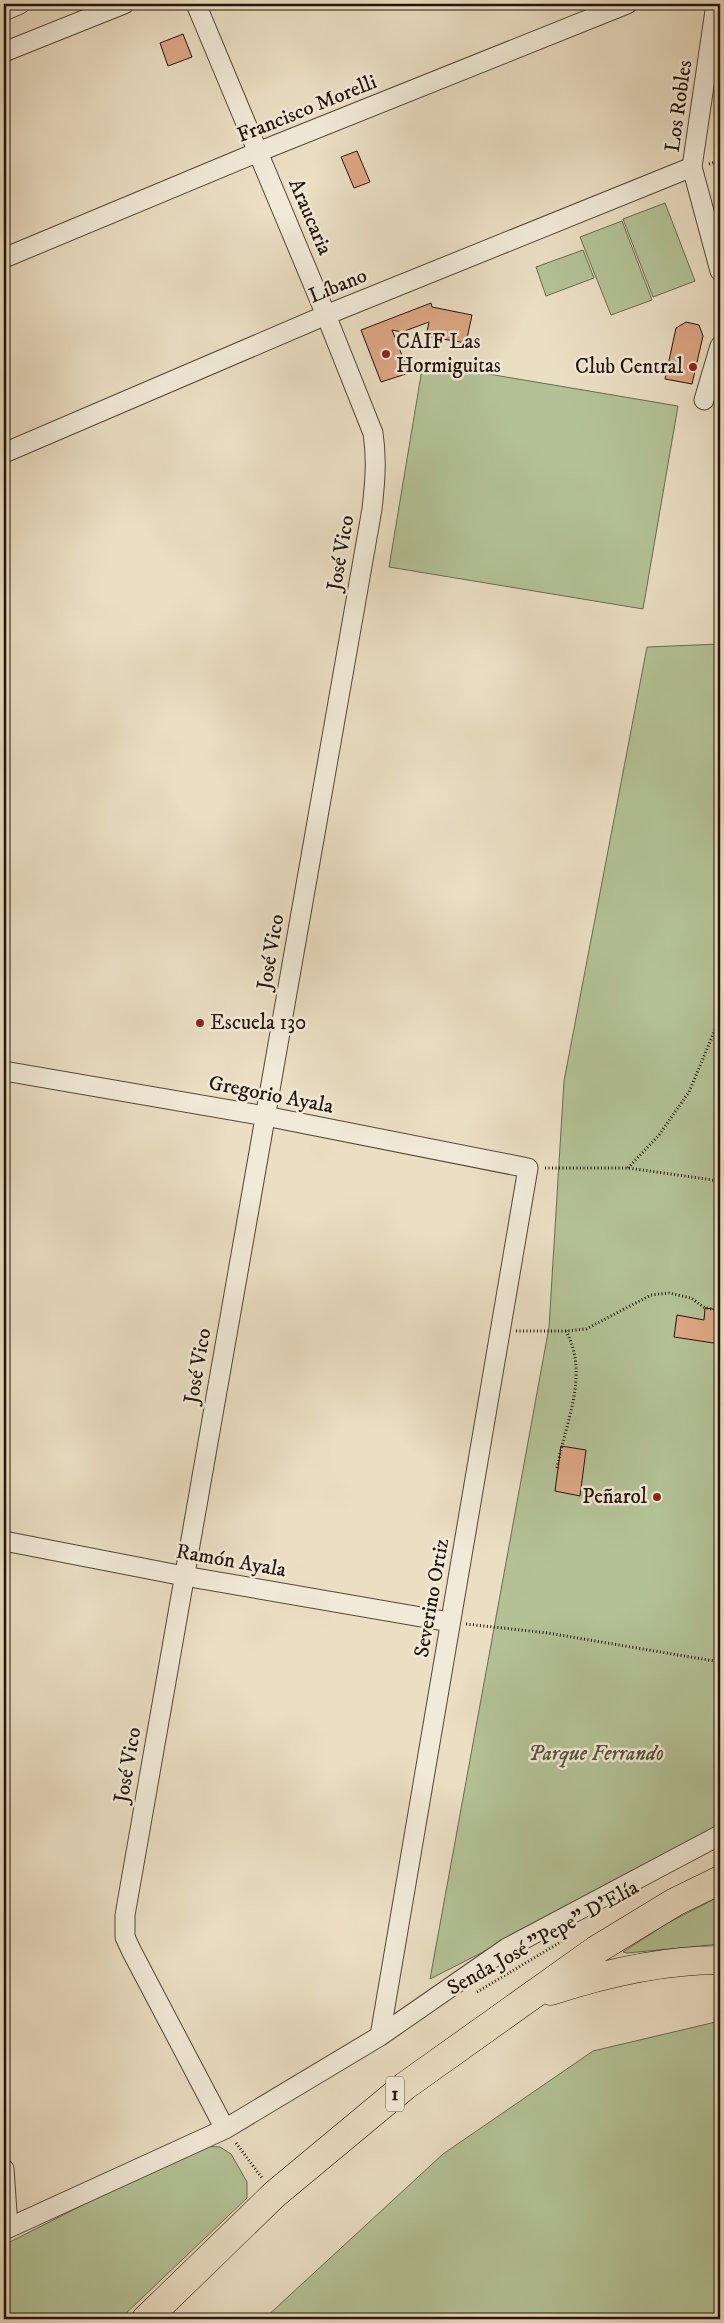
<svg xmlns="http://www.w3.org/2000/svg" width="724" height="2323" viewBox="0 0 724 2323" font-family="'IM FELL DW Pica',serif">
	<rect width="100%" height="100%" fill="#eadec3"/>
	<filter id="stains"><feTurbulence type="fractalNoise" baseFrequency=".004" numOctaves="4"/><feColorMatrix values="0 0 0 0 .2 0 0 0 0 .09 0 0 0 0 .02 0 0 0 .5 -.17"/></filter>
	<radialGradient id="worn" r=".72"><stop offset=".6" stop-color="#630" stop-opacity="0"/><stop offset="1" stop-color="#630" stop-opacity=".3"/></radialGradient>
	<path fill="#b3c296" stroke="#6a6b50" d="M665 203 695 281 653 297 623 219Z
		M622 221 652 300 611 315 580 237Z
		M583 250 594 278 546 296 536 267Z
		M423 363 678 406 643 609 389 567Z
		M720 644V1831L430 1979 549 1327 564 1081 647 647Z
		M720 1896V1944L627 1953 623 1952 666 1924Z
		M720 2021V2319H264L443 2154 593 2051Z
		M199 2146 220 2147 231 2154 247 2182V2198L120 2319H4V2245Z"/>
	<path fill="#dda684" stroke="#221409" d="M183 34 192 57 168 66 160 43Z
		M357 151 370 182 354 188 341 157Z
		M431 303 432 307 472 315 466 343 426 336 429 322 402 332 392 330 409 373 381 382 361 330Z
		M686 322 699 325 703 336 692 384 665 379 676 328Z
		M705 1308 720 1310V1344L674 1337 677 1315 704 1320Z
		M561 1446 586 1450 580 1496 555 1491Z"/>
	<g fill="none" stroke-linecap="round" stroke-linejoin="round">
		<defs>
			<path id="street" d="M196 4 326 315 373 433C377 459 375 483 372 509L125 1915V1937L132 1952 225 2129
				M716 4 692 167 720 271
				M4 11 20 4
				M4 52 124 4
				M4 258 258 152 627 4
				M704 400 720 346
				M4 453 326 315 692 167
				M4 1071 265 1116 528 1168 380 2036
				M4 1541 184 1576 450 1622
				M4 2169 8 2227
				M4 2230 225 2129 380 2036 507 1948 720 1835"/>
			<path id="highway" d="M551 1991C606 1973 662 1960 720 1960
				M146 2319 275 2194 405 2086 596 1950 675 1902 720 1880"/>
		</defs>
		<use href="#street" stroke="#544638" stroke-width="21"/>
		<use href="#highway" stroke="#221409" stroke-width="29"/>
		<path stroke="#221409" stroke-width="3" stroke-dasharray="1 2.5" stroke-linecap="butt" d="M709 164 720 161
			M545 1168H628L720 1181
			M628 1168 659 1135 689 1092 720 1018
			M516 1331H566L586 1329 651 1295 669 1293 691 1298 705 1308 720 1310
			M557 1468C565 1423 590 1375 566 1331
			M466 1624 548 1633 720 1662
			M477 1992 564 1940
			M236 2143 262 2178"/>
		<use href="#street" stroke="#f1ead8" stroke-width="19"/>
		<use href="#highway" stroke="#eadec3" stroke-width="28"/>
	</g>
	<g fill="#8f2418" stroke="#f1ead8" stroke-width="2">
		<circle cx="386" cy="354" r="5"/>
		<circle cx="693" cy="367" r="5"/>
		<circle cx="200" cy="1023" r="5"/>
		<circle cx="657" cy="1497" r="5"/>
	</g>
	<g text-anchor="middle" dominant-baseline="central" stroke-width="5" stroke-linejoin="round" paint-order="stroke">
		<rect fill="#f1ead8" stroke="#605447" stroke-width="1" x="386" y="2076.5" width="18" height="35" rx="4"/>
		<g font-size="20" font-weight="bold" fill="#221409">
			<text x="395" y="2094">1</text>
		</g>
		<g font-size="21" fill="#221409" stroke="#f1ead8">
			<text transform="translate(679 106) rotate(-82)">Los Robles</text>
			<text transform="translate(307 109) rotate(-22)">Francisco Morelli</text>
			<text transform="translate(310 217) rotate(67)">Araucaria</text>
			<text transform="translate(338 286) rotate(-22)">Líbano</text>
			<text transform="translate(341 553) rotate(-80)">José Vico</text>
			<text transform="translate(271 952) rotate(-80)">José Vico</text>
			<text transform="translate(271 1095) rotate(11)">Gregorio Ayala</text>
			<text transform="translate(198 1366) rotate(-80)">José Vico</text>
			<text transform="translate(231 1561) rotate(10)">Ramón Ayala</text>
			<text transform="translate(432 1598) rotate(-80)">Severino Ortiz</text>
			<text transform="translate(128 1765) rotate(-80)">José Vico</text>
			<text transform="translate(543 1938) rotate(-29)">Senda José "Pepe" D'Elía</text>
		</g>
		<g font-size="21" fill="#221409" stroke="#f1ead8" text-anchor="start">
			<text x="396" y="342">CAIF Las<tspan x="396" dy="24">Hormiguitas</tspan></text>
			<text x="683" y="367" text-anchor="end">Club Central</text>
			<text x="210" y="1023">Escuela 130</text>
			<text x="647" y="1497" text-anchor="end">Peñarol</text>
		</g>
		<g font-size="21" font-style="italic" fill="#55513a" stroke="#f1ead8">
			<text x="596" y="1754">Parque Ferrando</text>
		</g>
	</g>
	<rect width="724" height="2323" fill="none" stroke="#eadec3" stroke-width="20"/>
	<rect x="5" y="5" width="714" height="2313" fill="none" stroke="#221409" stroke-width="2.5"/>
	<rect x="10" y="10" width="704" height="2303" fill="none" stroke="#221409"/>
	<rect width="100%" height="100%" filter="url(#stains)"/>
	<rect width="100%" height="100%" fill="url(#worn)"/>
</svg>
